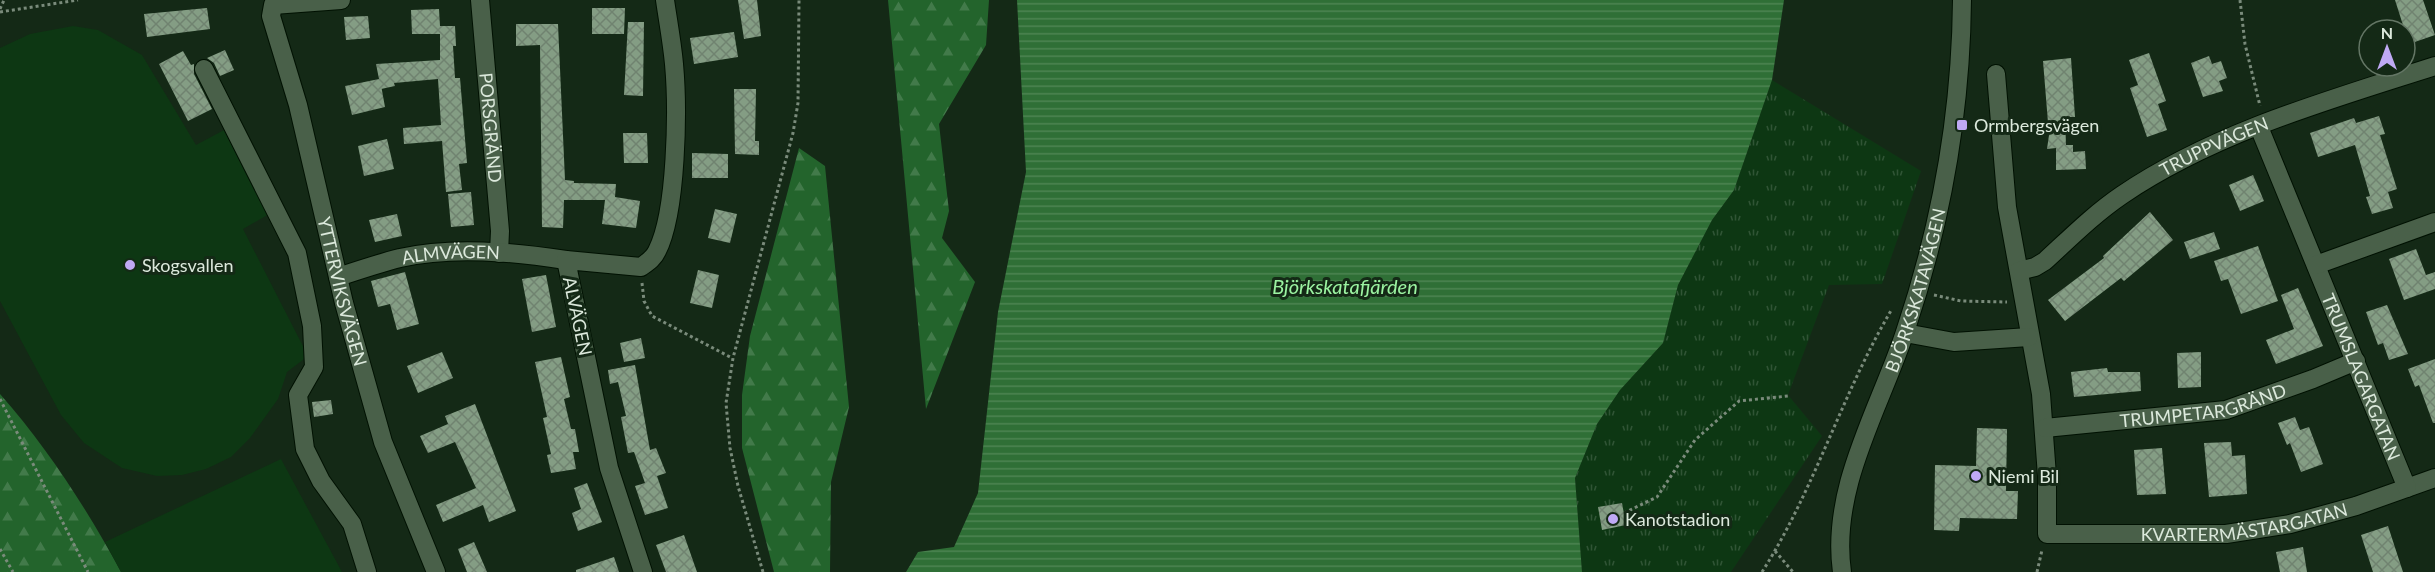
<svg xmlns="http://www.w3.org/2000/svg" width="2435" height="572" viewBox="0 0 2435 572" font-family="Lato,sans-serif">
	<defs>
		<pattern id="grass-tufts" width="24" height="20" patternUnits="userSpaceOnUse" patternTransform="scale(1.5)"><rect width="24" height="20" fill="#0d3713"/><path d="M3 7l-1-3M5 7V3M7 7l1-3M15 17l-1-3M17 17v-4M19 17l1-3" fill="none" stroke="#305435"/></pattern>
		<pattern id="forest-firs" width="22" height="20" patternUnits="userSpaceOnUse" patternTransform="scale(1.5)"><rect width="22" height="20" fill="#23642c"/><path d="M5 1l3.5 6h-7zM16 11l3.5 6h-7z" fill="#427a4a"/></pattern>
		<pattern id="water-rules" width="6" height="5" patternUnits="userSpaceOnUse" patternTransform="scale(1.5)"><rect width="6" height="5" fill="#2f6f36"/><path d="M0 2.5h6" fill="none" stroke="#4d8452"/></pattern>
		<pattern id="building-cross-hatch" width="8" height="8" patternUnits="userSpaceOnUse" patternTransform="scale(1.5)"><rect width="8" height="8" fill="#849d84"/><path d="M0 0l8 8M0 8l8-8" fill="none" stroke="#708370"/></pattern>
	</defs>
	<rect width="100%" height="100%" fill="#142916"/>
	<path fill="url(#grass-tufts)" d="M1772 80 1921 171 1882 284 1829 285 1788 395 1822 436 1731 572H1582L1575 478 1597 424 1620 390 1663 343 1678 285 1712 220 1734 190Z"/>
	<path fill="url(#forest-firs)" d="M888 0H989L986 45 939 124 949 211 942 238 975 282 926 409Z
		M799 148 825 166 849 407 831 482 830 572H774L742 448V395L750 336Z
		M0 394C47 447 87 509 121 572H0Z"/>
	<path fill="#0d3713" d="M73 26 98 30 142 55 196 145 226 129 271 213 243 229 308 356 287 372 278 399 250 438 231 457 206 469 182 475 157 476 122 468 84 443 61 415 0 301V48L30 34Z
		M281 459 342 572H121L105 542Z"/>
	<path fill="url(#water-rules)" d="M1017 0H1784L1772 80 1734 190 1712 220 1678 285 1663 343 1620 390 1597 424 1575 478 1582 572H906L918 552 954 547 978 493 998 312 1026 172Z"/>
	<path fill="url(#building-cross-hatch)" d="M738 0H757L761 36 744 39Z
		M2395 0H2423L2435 35 2409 44Z
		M207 8 210 29 147 37 144 14Z
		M592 8H625L624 34H592Z
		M439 9 440 26H455L456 46H453L455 78H460L467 163 459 164 462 190 446 192 442 141 404 144 403 128 441 125 438 79 394 83 395 86 381 89V85L385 107 352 115 345 86 379 79 376 64 440 60V34H412L411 10Z
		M368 16 370 38 346 40 344 17Z
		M628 22H644L643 96 624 95Z
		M516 24H558L565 180 574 181V183L616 184 615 197 640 201 636 228 602 224 605 200H564L563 228 542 227 540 45 516 46Z
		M734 32 738 57 694 64 690 38Z
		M225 50 234 70 220 76 214 63 207 58Z
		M183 51 191 65 194 64V74L212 109 188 121 159 64Z
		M2149 53 2166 101 2158 104 2167 130 2147 137 2130 88 2138 85 2129 60Z
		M2209 56 2212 64 2221 61 2227 78 2219 81 2223 91 2203 97 2191 63Z
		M2071 58 2075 117H2065L2066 145H2073V152L2085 151 2086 169 2056 170V148L2047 149 2049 135 2043 61Z
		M734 89H756L755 141H759V155L735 154Z
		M2379 116 2385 134 2380 135 2397 189 2388 192 2393 208 2372 214 2366 197 2370 196 2355 145 2318 157 2310 133 2354 118 2356 123Z
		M623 133H647L648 163H624Z
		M387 139 394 169 364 176 358 146Z
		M692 153 728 154V178H692Z
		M2253 175 2264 201 2240 211 2229 185Z
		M471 192 474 225 451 227 448 194Z
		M715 209 737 214 730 243 708 238Z
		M2150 212 2173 240 2124 281 2121 278 2065 321 2048 300 2104 258 2103 256Z
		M397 214 402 236 375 242 369 220Z
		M2214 232 2220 249 2190 259 2184 242Z
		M2258 246 2278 301 2241 314 2228 279 2221 281 2214 261Z
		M2416 249 2426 275 2435 272V289L2404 300 2389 259Z
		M698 270 719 275 712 308 690 303Z
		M405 272 419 324 397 330 390 304 378 307 371 281Z
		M546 275 556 327 532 332 522 279Z
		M2298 288 2323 346 2276 364 2266 340 2294 329 2281 295Z
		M2387 305 2408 354 2389 360 2383 343 2378 345 2366 312Z
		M641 338 645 358 624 362 620 343Z
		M442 352 453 378 418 393 407 366Z
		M2201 352V387L2178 388 2177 353Z
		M561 357 570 397 564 399 571 429H575L579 452H573L576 469 551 473 547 455 551 454 543 418 547 417 535 362Z
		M2435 359V423H2433L2419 385 2415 387 2408 369Z
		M635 365 650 450 656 448 666 473 657 476 668 508 645 515 635 486 645 483 634 452 628 453 621 417 626 416 618 382 610 384 608 370Z
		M2107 368 2108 372H2140L2141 391 2074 397 2071 372Z
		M331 400 333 414 314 417 312 402Z
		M475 404 516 511 489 522 483 505 443 522 436 505 476 488 455 442 428 453 420 436 448 424 445 416Z
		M2295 417 2300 430 2309 427 2323 464 2301 472 2290 443 2287 445 2278 423Z
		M1977 428 2007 429 2006 491H2018L2017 519 1960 518 1959 531 1934 530 1935 465 1976 466Z
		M2231 442 2232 456 2245 455 2247 494 2209 497 2204 443Z
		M2162 448 2166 494 2137 495 2134 450Z
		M587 483 602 522 578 531 572 513 581 509 574 488Z
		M1622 503 1626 525 1602 530 1598 507Z
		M2388 526 2403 572H2373L2361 535Z
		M684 535 697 572H666L656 545Z
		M474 542 487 572H467L458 549Z
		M2303 547 2307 572H2280L2276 552Z
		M614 557 619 572H576V570Z"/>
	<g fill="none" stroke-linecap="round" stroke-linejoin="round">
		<defs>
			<g id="minor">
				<path id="s1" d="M341 0 273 5 271 16 298 105 344 303 383 442 436 572"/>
				<path id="s2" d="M480 0 500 231 499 253"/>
				<path d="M204 69 297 253 312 326 314 367 298 395 305 449 321 481 352 524 367 572"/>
				<path id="s3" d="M1996 74 2007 207 2041 394 2047 476V534H2226L2290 524 2356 506 2435 478"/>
				<path id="s4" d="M2259 127 2407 488"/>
				<path d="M2316 265 2435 222"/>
				<path id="s5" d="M2019 271 2035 267 2045 261C2070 238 2094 214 2122 195 2215 132 2329 100 2435 66"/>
				<path id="s6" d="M338 277C359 270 380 263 400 258 453 246 513 252 566 260"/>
				<path d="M1905 333 1954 342 2029 337"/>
				<path id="s7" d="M2045 428 2226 410 2313 379 2356 361"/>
				<path d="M643 572 609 468 566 260 641 267C648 262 654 258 657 251 677 212 678 108 674 64 672 42 668 21 665 0"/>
				<path id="s8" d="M1842 572C1830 488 1880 408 1905 332 1941 225 1961 113 1962 0"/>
			</g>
		</defs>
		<use href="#minor" stroke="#011102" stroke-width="20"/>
		<path stroke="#7a8b7b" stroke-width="3" stroke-dasharray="3 3" stroke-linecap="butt" d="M2240 0 2245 44 2260 106
			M0 9 4 0
			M0 12 78 0
			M642 283 644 301 652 316 732 358
			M1934 295 1961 301 2007 302
			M0 399 88 572
			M1624 513 1657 497 1695 440 1739 401 1788 396
			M0 549 13 572
			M1775 551 1793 572
			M763 572 738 486 730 448 726 403 733 358 793 133 798 103 799 0
			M1762 572C1815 489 1842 393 1892 309
			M2037 572 2042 550"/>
		<use href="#minor" stroke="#496049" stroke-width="18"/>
	</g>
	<g fill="#bfa9f4" stroke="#142916" stroke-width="2">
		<rect x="1956" y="119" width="12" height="12" rx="3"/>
		<circle cx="130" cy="265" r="6"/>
		<circle cx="1976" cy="476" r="6"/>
		<circle cx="1613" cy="519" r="6"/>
	</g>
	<g text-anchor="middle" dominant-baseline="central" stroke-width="6" stroke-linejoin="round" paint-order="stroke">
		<g font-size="18" fill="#dce9dc" stroke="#142916" text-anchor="start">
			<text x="1974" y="125">Ormbergsvägen</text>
			<text x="142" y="265">Skogsvallen</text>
			<text x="1988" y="476">Niemi Bil</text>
			<text x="1625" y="519">Kanotstadion</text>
		</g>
		<g font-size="18" fill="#dce9dc" stroke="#142916">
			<text stroke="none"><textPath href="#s2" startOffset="128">PORSGRÄND</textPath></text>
			<text stroke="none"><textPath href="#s5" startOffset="234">TRUPPVÄGEN</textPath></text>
			<text stroke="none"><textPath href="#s6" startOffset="116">ALMVÄGEN</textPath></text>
			<text stroke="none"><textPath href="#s8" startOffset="294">BJÖRKSKATAVÄGEN</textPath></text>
			<text stroke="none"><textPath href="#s1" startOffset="364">YTTERVIKSVÄGEN</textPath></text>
			<text transform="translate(578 316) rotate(78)">ALVÄGEN</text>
			<text stroke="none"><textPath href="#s4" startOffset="270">TRUMSLAGARGATAN</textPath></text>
			<text stroke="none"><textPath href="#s7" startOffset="160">TRUMPETARGRÄND</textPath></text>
			<text stroke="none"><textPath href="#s3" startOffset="662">KVARTERMÄSTARGATAN</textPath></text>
		</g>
		<g font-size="20" font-style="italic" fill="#9bf3a1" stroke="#142916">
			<text x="1345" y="286">Björkskatafjärden</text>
		</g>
	</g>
	<g transform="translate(2387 48)"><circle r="28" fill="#142916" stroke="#647665" stroke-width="1.5"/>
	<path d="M0-4.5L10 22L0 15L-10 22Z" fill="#bfa9f4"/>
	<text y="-9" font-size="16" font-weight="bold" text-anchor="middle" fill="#dce9dc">N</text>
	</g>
</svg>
